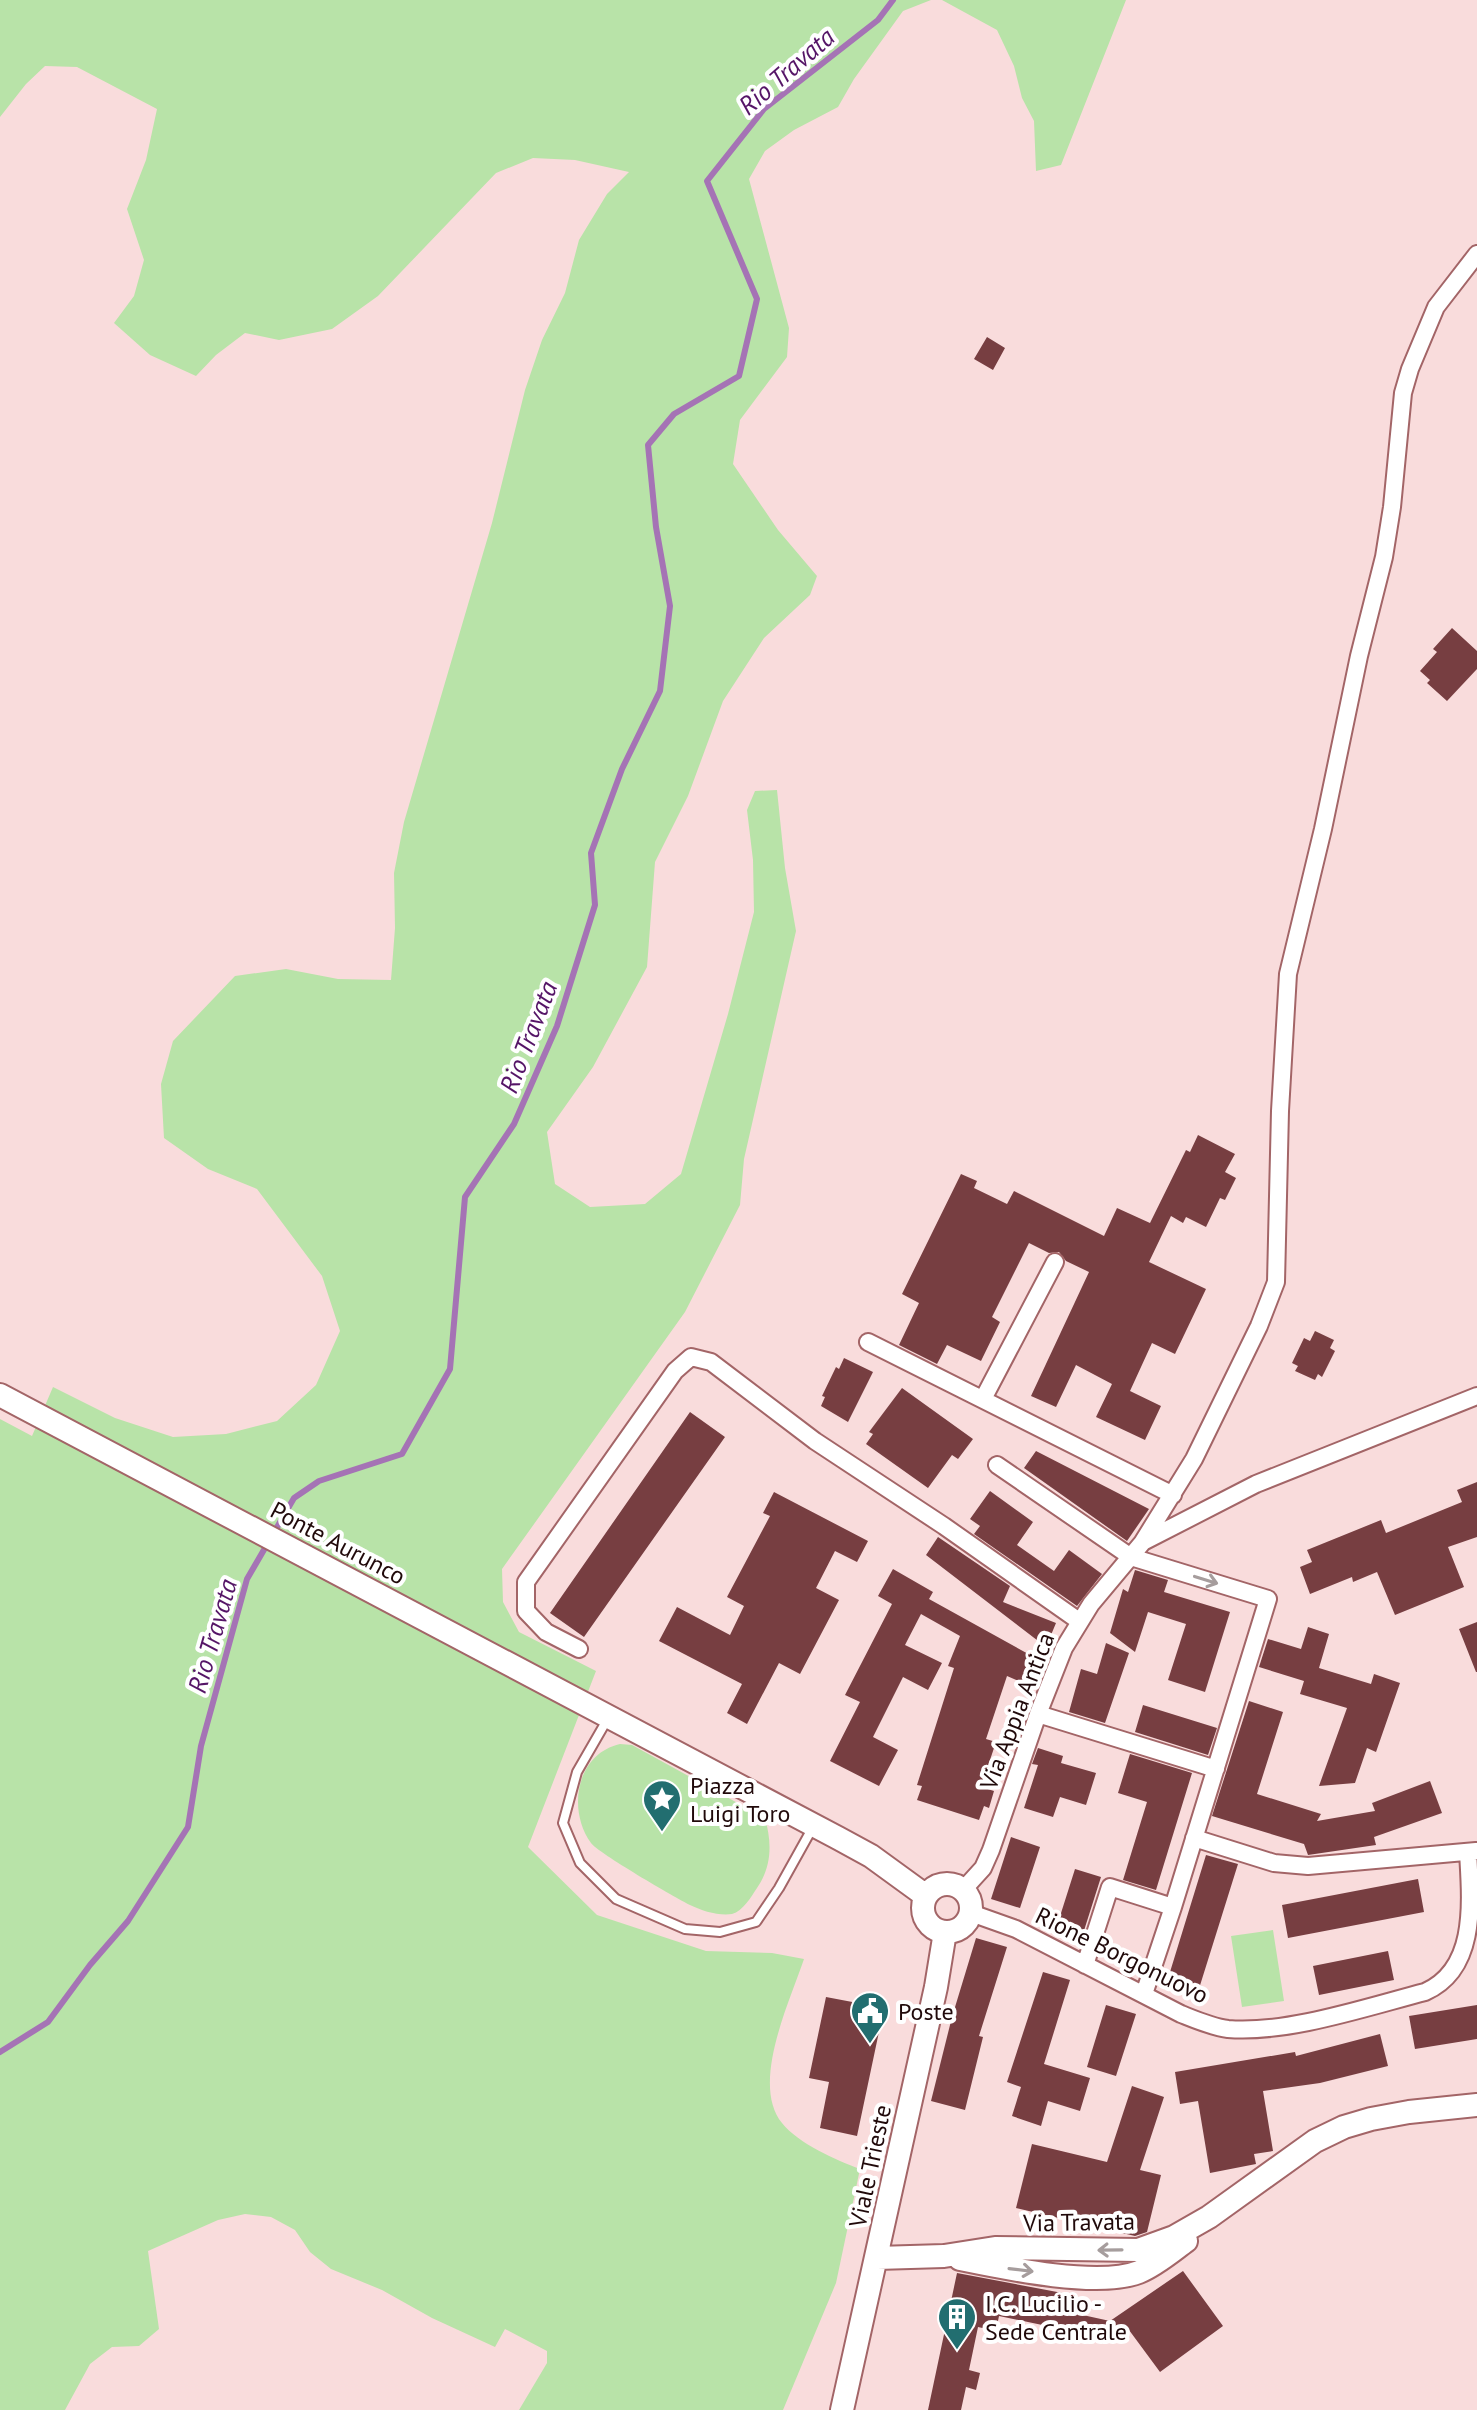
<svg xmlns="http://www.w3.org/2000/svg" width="1477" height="2410" viewBox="0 0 1477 2410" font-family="'PT Sans',sans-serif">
	<rect width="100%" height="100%" fill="#f9dcdc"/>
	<path fill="#b8e3a8" d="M0 0H931L903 11 854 79 838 107 794 130 765 151 749 179 789 328 787 357 740 420 733 464 778 530 817 576 810 595 764 638 723 701 688 796 655 862 647 967 593 1067 547 1132 555 1184 590 1207 645 1204 681 1174 728 1014 754 912 753 860 747 810 755 791 777 790 785 868 796 931 744 1159 740 1205 685 1312 502 1569 503 1602 519 1632 596 1671 528 1847 597 1915 706 1951 772 1953 804 1959C790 2001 750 2084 782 2123 799 2144 836 2160 860 2169L836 2283 783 2410H519L547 2363V2351L505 2329 495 2347 432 2318 382 2290 331 2269 310 2252 295 2230 271 2217 245 2214 218 2220 148 2251 159 2329 139 2346 112 2347 90 2364 65 2410H0V1419L32 1436 53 1387 115 1418 173 1437 226 1434 277 1421 316 1385 340 1331 322 1276 257 1189 208 1169 164 1138 161 1084 173 1041 235 976 286 969 338 979 391 980 395 928 394 873 404 822 492 523 525 390 542 340 565 293 579 240 607 194 629 172 575 160 533 158 496 173 378 296 332 329 279 340 245 333 216 355 196 376 150 355 114 323 134 296 144 260 127 209 146 160 157 109 77 67 45 66 26 84 0 117Z
		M942 0H1126L1061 165 1036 171 1034 121 1022 98 1014 66 997 30Z
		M620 1744 632 1745 765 1818C772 1843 772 1866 757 1888 751 1897 743 1911 732 1914 719 1916 702 1911 690 1905 676 1898 598 1853 591 1843 567 1810 576 1754 620 1744Z
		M1273 1930 1284 2001 1242 2007 1231 1936Z"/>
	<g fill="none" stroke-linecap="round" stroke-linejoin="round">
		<path stroke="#a573b5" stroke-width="6" d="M0 2052 48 2022 90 1965 128 1921 188 1827 201 1746 247 1579 294 1498 319 1481 402 1454 450 1369 465 1197 514 1124 557 1026 595 905 591 853 622 769 660 691 670 606 656 527 648 445 674 414 739 376 757 299 707 181 764 109 878 20 893 0"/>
	</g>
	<path fill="#773e41" d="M987 337 1005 348 993 370 974 359Z
		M1452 628 1477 651V669L1447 701 1427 683 1430 680 1420 671 1437 652 1433 649Z
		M1198 1135 1235 1154 1225 1172 1236 1178 1225 1200 1220 1198 1206 1227 1186 1217 1183 1223 1171 1216 1149 1262 1206 1289 1175 1354 1152 1343 1130 1391 1161 1406 1145 1440 1096 1417 1112 1384 1076 1365 1056 1407 1031 1396 1089 1272 1066 1261 1059 1252 1049 1253 1029 1243 992 1317 1000 1322 981 1361 947 1345 937 1364 899 1345 919 1303 902 1294 961 1174 977 1181 974 1188 1007 1204 1014 1191 1104 1236 1117 1208 1150 1223 1186 1150 1190 1152Z
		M1315 1331 1334 1340 1330 1348 1335 1351 1322 1377 1318 1374 1315 1380 1295 1371 1298 1366 1292 1363 1304 1338 1310 1341Z
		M844 1358 873 1372 848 1422 821 1406 825 1397 822 1396 836 1367 839 1369Z
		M902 1388 973 1439 958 1459 952 1455 928 1488 866 1444 873 1434 869 1432Z
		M690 1412 725 1437 584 1637 550 1613Z
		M1036 1451 1149 1509 1127 1541 1024 1468Z
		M1477 1482V1537L1448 1547 1464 1587 1395 1615 1377 1572 1353 1582 1352 1577 1310 1594 1300 1567 1312 1562 1307 1550 1381 1520 1386 1533 1462 1502 1457 1490Z
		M990 1491 1033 1522 1017 1545 1054 1571 1069 1550 1102 1574 1077 1606 974 1534 980 1526 970 1519Z
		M774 1492 868 1541 857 1562 835 1551 816 1588 839 1600 800 1674 779 1663 747 1724 727 1713 742 1684 659 1641 677 1607 730 1635 744 1606 727 1597 770 1516 763 1513Z
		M938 1537 1010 1586 1003 1602 1056 1623 1046 1647 926 1555Z
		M893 1569 933 1592 929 1599 1041 1661 1030 1686 1007 1676 986 1739 996 1742 981 1787 994 1791 989 1808 984 1806 979 1820 917 1800 922 1786 917 1785 954 1668 948 1666 960 1636 921 1614 905 1645 942 1663 928 1690 903 1677 873 1737 898 1750 879 1786 830 1761 860 1702 845 1695 892 1604 878 1596Z
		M1135 1570 1168 1580 1164 1592 1230 1612 1205 1692 1168 1680 1186 1624 1148 1612 1135 1652 1110 1633 1123 1589 1128 1592Z
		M1477 1622V1672H1476L1459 1629Z
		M1308 1627 1329 1634 1319 1668 1371 1684 1374 1674 1400 1683 1376 1752 1367 1748 1355 1783 1319 1786 1347 1708 1300 1694 1304 1681 1259 1667 1268 1639 1301 1649Z
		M1106 1643 1129 1653 1105 1723 1069 1712 1081 1669 1097 1674Z
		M1249 1701 1283 1712 1257 1794 1321 1814 1317 1821 1375 1811 1372 1803 1430 1781 1442 1813 1374 1837 1376 1845 1308 1855 1304 1844 1212 1816Z
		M1143 1705 1217 1728 1208 1755 1135 1732Z
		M1038 1748 1063 1756 1061 1763 1096 1773 1086 1805 1060 1797 1053 1817 1024 1808 1038 1765 1032 1764Z
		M1130 1754 1192 1773 1156 1890 1123 1880 1147 1802 1118 1793Z
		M1011 1837 1040 1847 1020 1908 991 1899Z
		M1206 1855 1238 1864 1197 1995 1166 1985Z
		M1075 1869 1101 1877 1081 1940 1055 1932Z
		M1418 1879 1424 1912 1288 1938 1282 1905Z
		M976 1938 1007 1947 979 2036 983 2037 965 2110 931 2101 952 2017Z
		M1388 1951 1394 1980 1319 1995 1313 1966Z
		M1043 1972 1070 1980 1044 2064 1090 2078 1080 2111 1048 2101 1041 2126 1012 2116 1021 2087 1007 2082Z
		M826 1997 884 2008 857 2136 820 2128 829 2082 809 2078Z
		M1106 2005 1136 2014 1116 2076 1087 2067Z
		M1477 2005V2039L1415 2049 1409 2016Z
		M1380 2034 1388 2066 1320 2083 1263 2091 1273 2151 1254 2154 1256 2164 1210 2173 1198 2101 1180 2104 1175 2072 1295 2052 1296 2056Z
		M1132 2086 1164 2097 1140 2170 1161 2175 1147 2232 1135 2236 1016 2208 1032 2144 1107 2162Z
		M1183 2271 1223 2326 1160 2372 1129 2330 1114 2340 999 2316 996 2331 978 2327 969 2370 980 2373 976 2390 966 2387 961 2410H928L957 2273 1073 2295 1069 2312 1110 2321Z"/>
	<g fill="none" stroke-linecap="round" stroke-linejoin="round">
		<defs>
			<path id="lane" d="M607 1720 577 1772 563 1823 580 1863 616 1899 685 1929 720 1932 756 1922 779 1888 813 1827"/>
			<path id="street" d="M868 1342 1173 1495
				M983 1399 1055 1262
				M997 1465 1131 1557 1268 1599 1173 1907
				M1143 1542 1256 1484 1477 1396
				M579 1649 546 1632 526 1611V1582L675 1371 691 1357 711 1362 815 1441 944 1526 1079 1621
				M1038 1714 1216 1769
				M1194 1838 1274 1863 1308 1866 1476 1851
				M963 1890 983 1868 991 1850 1038 1714 1064 1648 1091 1604 1142 1543 1194 1459 1259 1326 1276 1282 1280 1111 1288 974 1323 829 1359 656 1384 557 1392 507 1403 393 1410 369 1436 307 1477 254
				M971 1913 1016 1929 1181 2014C1196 2020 1212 2027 1228 2029 1287 2034 1367 2007 1425 1992 1477 1969 1471 1904 1468 1852
				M1085 1965 1110 1887 1173 1907 1144 1994"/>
			<path id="secondary" d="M0 1395 838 1838 871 1856 926 1896
				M923 1908a24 24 0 1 1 48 0a24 24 0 1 1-48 0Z
				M877 2258 944 2256 995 2248 1138 2250 1174 2237 1209 2217 1315 2141 1344 2127 1371 2119 1409 2112 1477 2105
				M960 2259C1004 2268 1098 2288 1139 2272 1156 2265 1171 2252 1186 2241
				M842 2410 936 1987 945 1932"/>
		</defs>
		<use href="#lane" stroke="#a36567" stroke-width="12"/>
		<use href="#street" stroke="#a36567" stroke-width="20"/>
		<use href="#secondary" stroke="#a36567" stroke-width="26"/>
		<use href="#lane" stroke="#fff" stroke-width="8"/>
		<use href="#street" stroke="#fff" stroke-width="16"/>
		<use href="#secondary" stroke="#fff" stroke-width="22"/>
	</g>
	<defs><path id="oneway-shaft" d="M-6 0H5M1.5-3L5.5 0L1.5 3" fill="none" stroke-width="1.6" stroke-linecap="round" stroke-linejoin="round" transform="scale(2)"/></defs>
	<g stroke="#a69d9d">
		<use href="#oneway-shaft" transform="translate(1206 1580) rotate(17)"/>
		<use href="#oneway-shaft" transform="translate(1110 2250) rotate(179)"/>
		<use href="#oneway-shaft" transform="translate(1021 2270) rotate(7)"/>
	</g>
	<defs>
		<symbol id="sight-pin" viewBox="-11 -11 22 30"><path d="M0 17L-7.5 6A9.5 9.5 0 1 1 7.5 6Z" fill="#226e70" stroke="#fff"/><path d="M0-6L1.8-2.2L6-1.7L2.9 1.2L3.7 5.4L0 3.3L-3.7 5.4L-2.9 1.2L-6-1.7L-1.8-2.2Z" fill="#fff"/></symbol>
		<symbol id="civic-pin" viewBox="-11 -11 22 30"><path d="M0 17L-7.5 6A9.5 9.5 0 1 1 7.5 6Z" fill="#226e70" stroke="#fff"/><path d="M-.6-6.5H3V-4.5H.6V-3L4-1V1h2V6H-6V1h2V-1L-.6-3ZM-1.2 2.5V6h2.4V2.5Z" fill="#fff"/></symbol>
		<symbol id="building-pin" viewBox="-11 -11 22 30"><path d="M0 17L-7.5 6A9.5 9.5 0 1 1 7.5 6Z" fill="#226e70" stroke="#fff"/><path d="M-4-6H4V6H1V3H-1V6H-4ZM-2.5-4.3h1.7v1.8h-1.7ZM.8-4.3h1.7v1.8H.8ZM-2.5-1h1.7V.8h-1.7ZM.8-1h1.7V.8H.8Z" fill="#fff"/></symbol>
	</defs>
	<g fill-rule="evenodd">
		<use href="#sight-pin" x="640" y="1777" width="44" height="60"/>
		<use href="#civic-pin" x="848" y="1989" width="44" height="60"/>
		<use href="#building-pin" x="935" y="2295" width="44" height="60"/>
	</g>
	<g text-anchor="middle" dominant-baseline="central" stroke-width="8" stroke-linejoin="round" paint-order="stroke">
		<g font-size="24" fill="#20090a" stroke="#fff">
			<text transform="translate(338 1543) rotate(28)">Ponte Aurunco</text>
			<text transform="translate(1017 1711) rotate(-69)">Via Appia Antica</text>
			<text transform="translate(1122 1955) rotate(26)">Rione Borgonuovo</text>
			<text transform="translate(870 2166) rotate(-78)">Viale Trieste</text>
			<text transform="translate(1079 2222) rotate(-1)">Via Travata</text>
		</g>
		<g font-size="24" fill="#20090a" stroke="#fff" text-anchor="start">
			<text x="690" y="1785">Piazza<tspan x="690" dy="28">Luigi Toro</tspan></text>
			<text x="898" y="2011">Poste</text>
			<text x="985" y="2303">I.C. Lucilio -<tspan x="985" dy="28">Sede Centrale</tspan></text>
		</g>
		<g font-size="26" font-style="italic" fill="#551567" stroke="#fff">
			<text transform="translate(786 71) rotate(-41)">Rio Travata</text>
			<text transform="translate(528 1037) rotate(-69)">Rio Travata</text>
			<text transform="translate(212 1636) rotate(-74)">Rio Travata</text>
		</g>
	</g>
</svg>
